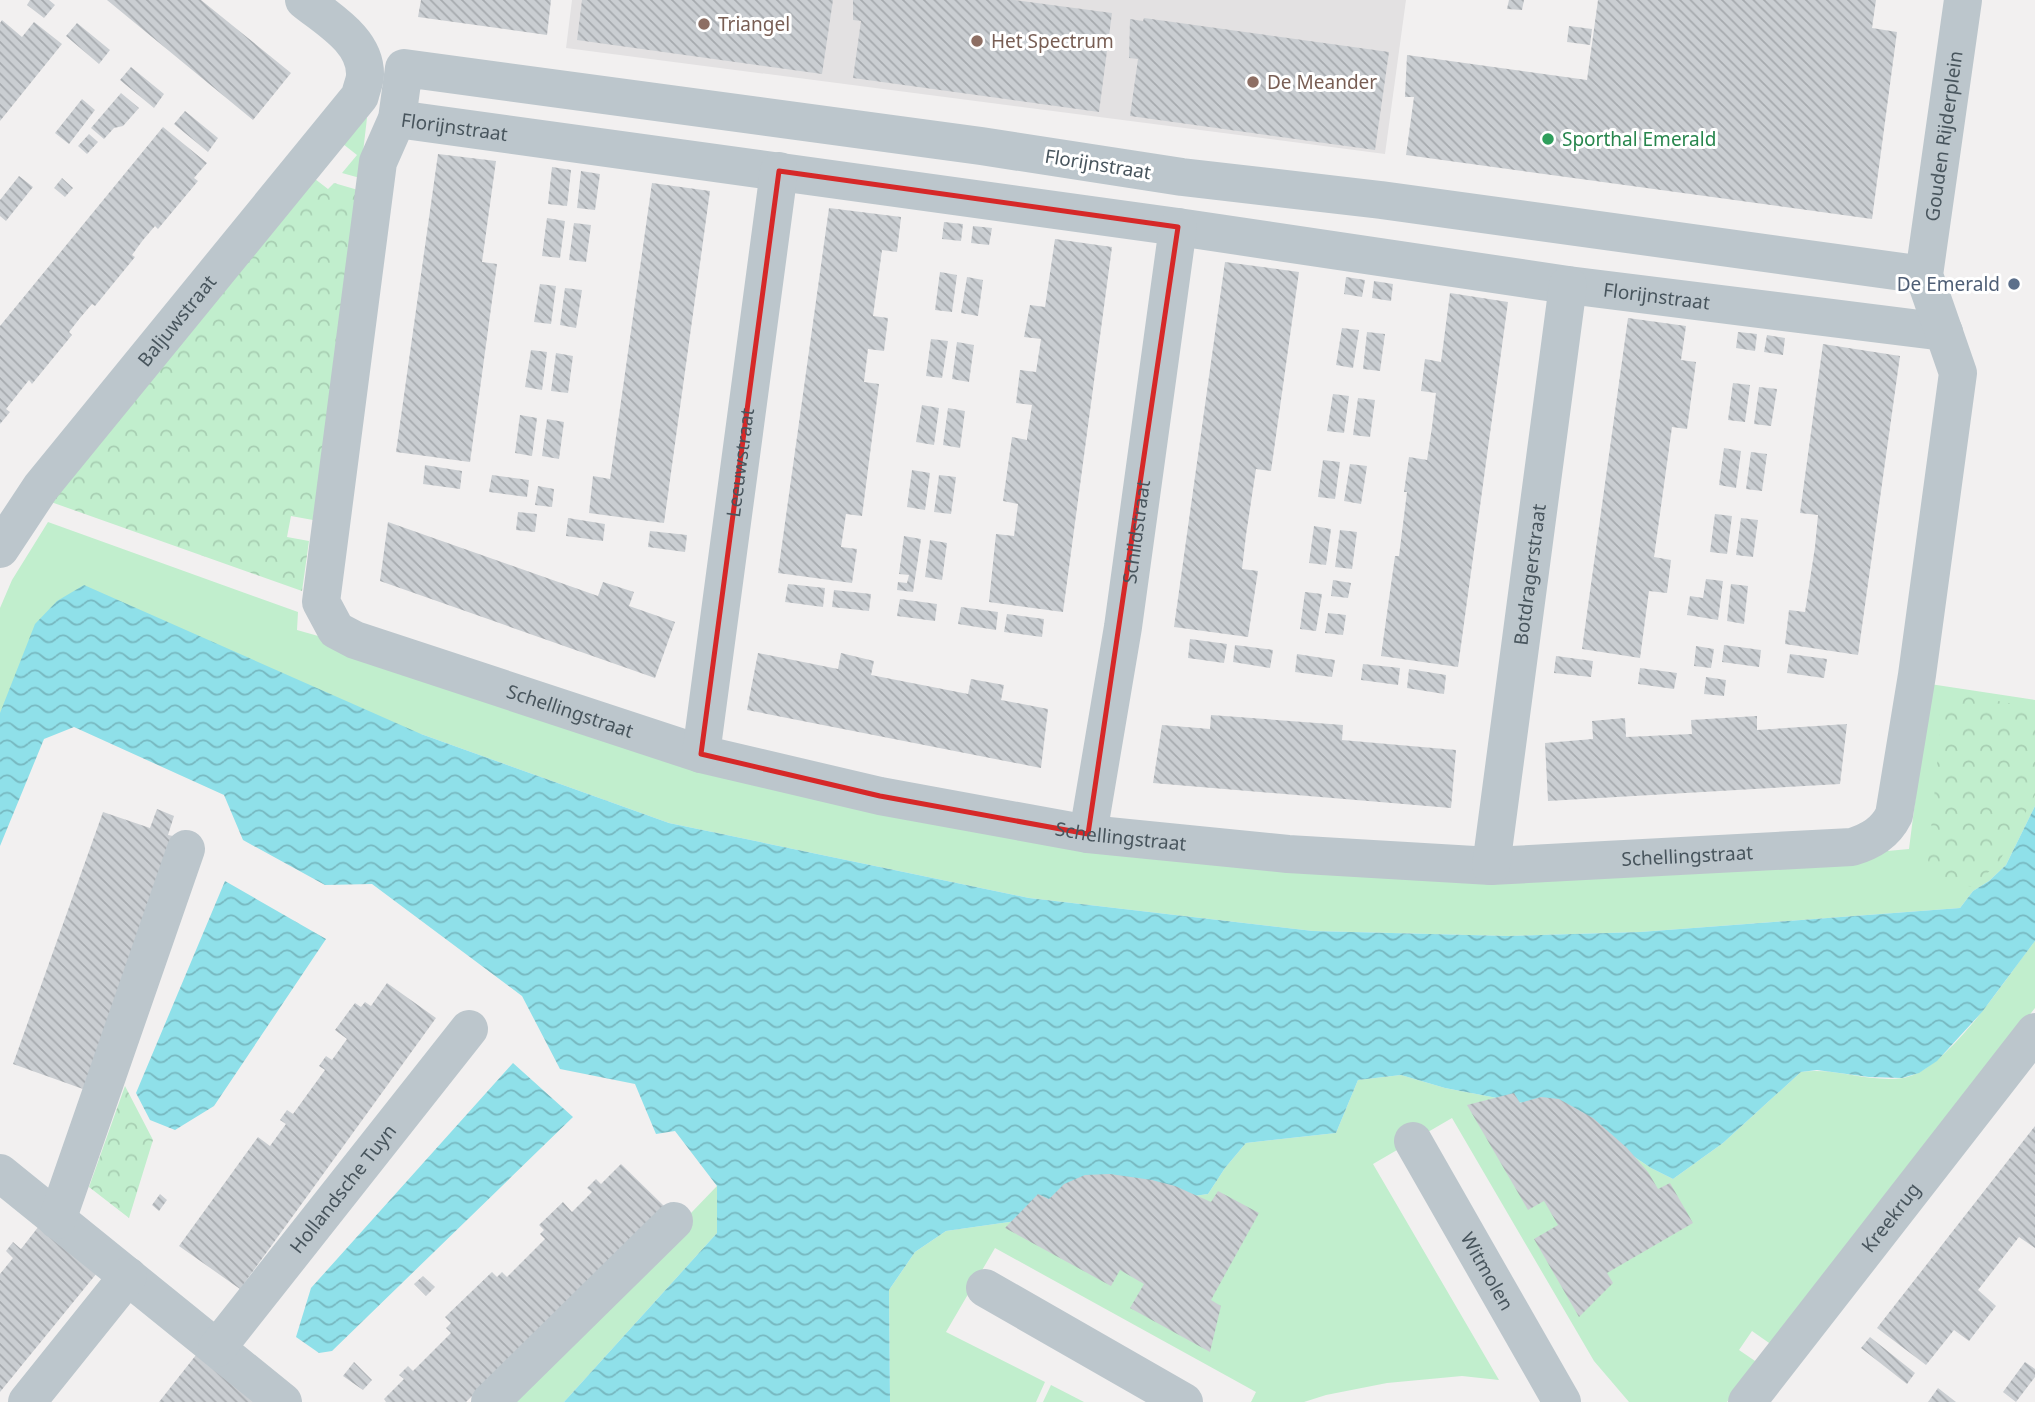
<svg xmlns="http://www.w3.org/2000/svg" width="2035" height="1402" viewBox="0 0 2035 1402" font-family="'Noto Sans',sans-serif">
	<defs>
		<pattern id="forest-crowns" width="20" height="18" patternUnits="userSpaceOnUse" patternTransform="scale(1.75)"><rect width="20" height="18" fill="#c1eecd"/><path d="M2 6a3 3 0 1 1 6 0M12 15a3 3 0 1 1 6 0" fill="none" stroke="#a7ceb2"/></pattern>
		<pattern id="water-waves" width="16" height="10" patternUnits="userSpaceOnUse" patternTransform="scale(1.75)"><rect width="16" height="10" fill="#8fe0e9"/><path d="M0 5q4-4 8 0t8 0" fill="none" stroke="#77b8c0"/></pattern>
		<pattern id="building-back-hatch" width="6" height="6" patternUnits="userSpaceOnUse" patternTransform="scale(1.75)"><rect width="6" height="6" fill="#caced2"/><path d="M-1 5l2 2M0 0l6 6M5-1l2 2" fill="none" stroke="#a6aaae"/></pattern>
	</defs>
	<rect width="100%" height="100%" fill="#f2f0f0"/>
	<path fill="#e3e1e2" d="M572 0H1406L1385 154 566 48Z"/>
	<path fill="#c1eecd" d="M364 116 367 118 360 178 342 173 357 155 343 144Z
		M48 522 298 612 297 630 1038 840 1811 858 1909 849 1930 684 2035 700V806L2006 865 1989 881 1973 891 1960 908 1640 932 1508 936 1313 931 1029 898 669 823 421 734 0 713V608L12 580Z
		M2035 941V1008L1772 1345 1752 1331 1739 1350 1758 1363 1727 1402H1629L1594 1361 1452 1118 1373 1164 1499 1380 1462 1376 1387 1383 1326 1395 1304 1402H1251L1256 1392 995 1248 946 1332 1045 1382 1036 1402H890L889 1290 915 1252 946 1231 1208 1194 1225 1168 1246 1143 1336 1133 1358 1080 1401 1075 1445 1088 1566 1111 1651 1168 1673 1179 1723 1143 1801 1072C1835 1067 1869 1083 1903 1078 1948 1071 2006 977 2035 941Z
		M717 1186V1233L564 1402H509Z
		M1051 1385 1084 1402H1043Z"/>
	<path fill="url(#forest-crowns)" d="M315 179 328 189 334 183 358 190 313 520 291 516 287 537 309 541 302 591 51 502Z
		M1944 691 2035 708V795L1998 864 1971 887 1927 872Z
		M125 1086 153 1140 129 1218 89 1187Z"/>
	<path fill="url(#water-waves)" d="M84 585 421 734 669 823 1029 898 1313 931 1508 936 1640 932 1960 908 1973 891 1989 881 2006 865 2035 806V941L1982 1012 1937 1061 1919 1073 1902 1078 1869 1077 1817 1070 1801 1072 1723 1143 1673 1179 1651 1168 1566 1111 1445 1088 1401 1075 1358 1080 1336 1133 1246 1143 1225 1168 1208 1194 946 1231 915 1252 889 1290 890 1402H564L717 1233V1186L675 1131 656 1134 635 1084 560 1069 522 996 372 884 325 885 243 840 224 795 74 727 44 739 0 846V713L35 624 57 601Z
		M225 881 326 939 214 1106 175 1130 150 1120 136 1093Z
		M513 1063 573 1117 332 1351 319 1353 296 1337 311 1288Z"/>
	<path fill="url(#building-back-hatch)" d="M30 0H49L55 5 44 18 27 5Z
		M107 0H201L291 73 253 120Z
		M421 0H551L547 35 418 17Z
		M582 0H833L822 74 577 40Z
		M853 0H1015L1112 13 1099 112 853 78 861 21 853 20Z
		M1509 0H1524L1522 10 1507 9Z
		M1598 0H1876L1872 28 1897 32 1872 219 1406 155 1414 97H1405L1407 55 1587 80Z
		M1144 18 1389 52 1375 150 1130 116 1138 59 1129 58 1130 19 1143 21Z
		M2 20 22 37 34 22 62 44 0 121V23Z
		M77 23 110 50 99 64 66 36Z
		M1569 26 1592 29 1590 45 1567 42Z
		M131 67 164 94 154 108 120 80Z
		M121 93 139 108 123 126 114 128 104 139 91 128Z
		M82 99 95 110 69 144 55 133Z
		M185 111 218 138 208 152 174 124Z
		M163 127 207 163 194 178 198 181 158 229 155 226 143 240 132 255 135 257 95 306 92 304 80 318 69 332 72 335 32 384 29 380 6 409 10 412 0 424V326Z
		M89 134 98 142 87 154 78 146Z
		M438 154 496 161 482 262 497 264 470 462 396 452Z
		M552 167 571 170 567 206 548 204Z
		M581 171 600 174 595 210 577 208Z
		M19 176 33 187 6 221 0 216V200Z
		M62 178 73 188 65 197 54 188Z
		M652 183 710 191 664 523 589 513 593 476 610 479Z
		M829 208 901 217 897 252 882 250 873 316 888 318 884 351 868 349 864 382 879 384 862 516 846 514 841 547 857 549 852 583 778 573Z
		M547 218 565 221 560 258 542 256Z
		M944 222 963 224 961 241 942 239Z
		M574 223 591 225 586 262 569 260Z
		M973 226 992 228 989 245 971 243Z
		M1055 239 1112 247 1063 612 989 602 996 534 1014 536 1018 504 1003 501 1012 437 1027 440V438L1032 405 1016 403 1020 370 1036 372 1041 339 1024 337 1030 305 1045 307Z
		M1225 262 1299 272 1271 471 1256 469 1246 535 1242 569 1258 571 1248 637 1174 627Z
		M940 272 957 275 952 312 935 310Z
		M967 277 983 280 978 316 961 313Z
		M1346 277 1365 280 1362 297 1344 294Z
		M1374 281 1393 284 1391 301 1372 298Z
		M540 284 556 286 551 324 534 322Z
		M565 288 582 290 576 328 560 325Z
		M1450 293 1508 302 1458 667 1381 656 1395 556H1399L1407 492H1404L1409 457 1427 460 1432 427 1436 393 1421 391 1425 359 1441 362Z
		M1628 318 1686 326 1681 360 1696 362 1687 429 1672 427 1654 557 1671 560 1667 593 1649 591 1640 658 1582 649Z
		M1342 328 1359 330 1353 368 1336 365Z
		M1367 332 1385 334 1380 371 1363 369Z
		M1738 332 1757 334 1755 351 1736 348Z
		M1767 335 1785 338 1783 355 1764 352Z
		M931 339 948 341 942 378 926 376Z
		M957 342 974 345 969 382 952 379Z
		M1823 344 1900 356 1858 655 1785 644 1789 610 1805 612 1815 547 1818 515 1800 513Z
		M531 350 547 352 542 390 525 387Z
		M556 353 573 356 568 393 551 391Z
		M1733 383 1750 385 1745 422 1728 420Z
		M1759 387 1777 389 1771 426 1754 424Z
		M1333 394 1349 396 1344 433 1327 431Z
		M1358 398 1375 400 1370 437 1353 435Z
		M922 405 939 408 934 445 916 442Z
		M948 408 965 411 960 448 943 445Z
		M520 415 537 418 532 456 515 453Z
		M547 419 564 422 559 459 542 456Z
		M1724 448 1741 451 1736 488 1719 485Z
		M1751 452 1767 454 1762 491 1746 489Z
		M1323 460 1340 462 1335 499 1318 497Z
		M1350 464 1367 466 1361 504 1344 501Z
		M425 465 462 471 460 489 423 484Z
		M912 470 930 473 925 510 907 507Z
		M492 475 529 480 527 497 489 492Z
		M939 475 956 477 951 514 934 512Z
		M538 486 554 489 552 507 535 505Z
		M518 512 537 514 535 532 516 530Z
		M1715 514 1732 516 1727 554 1710 552Z
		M568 518 605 524 603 541 566 536Z
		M1741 518 1758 520 1753 557 1736 555Z
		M388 522 598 596 603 582 634 592 629 606 675 622 655 678 380 581Z
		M1314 526 1331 529 1326 565 1309 563Z
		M1340 530 1357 532 1352 569 1335 567Z
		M650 531 687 535 685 552 648 547Z
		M904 536 921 539 913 592 897 590 898 582 907 583 909 575 899 574Z
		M930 540 947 543 942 580 925 577Z
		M1706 579 1723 581 1718 620 1687 615 1690 596 1703 598Z
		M1333 580 1351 583 1348 598 1331 596Z
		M788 584 825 588 823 607 785 602Z
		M1731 584 1748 586 1744 624 1727 621Z
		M834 590 871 594 869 611 832 607Z
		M1305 592 1322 594 1316 631 1300 629Z
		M900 599 937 604 935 621 897 616Z
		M961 607 998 612 996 630 958 624Z
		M1328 613 1346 615 1343 635 1325 633Z
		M1007 614 1044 619 1042 637 1004 632Z
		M1190 639 1227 644 1224 663 1188 658Z
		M1235 645 1273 650 1270 668 1233 662Z
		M1724 645 1761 650 1759 667 1722 662Z
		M1696 646 1714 649 1711 668 1694 666Z
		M758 653 838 669 841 653 874 661 871 675 968 694 971 679 1004 685 1001 700 1048 709 1041 768 747 710Z
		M1297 654 1335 660 1332 677 1295 672Z
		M1790 654 1827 659 1824 678 1787 673Z
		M1556 656 1593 661 1591 677 1554 673Z
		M1363 664 1400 668 1398 685 1361 680Z
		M1640 668 1677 673 1674 689 1638 684Z
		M1409 669 1446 675 1444 694 1407 688Z
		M1706 677 1726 680 1724 696 1704 694Z
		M1211 715 1343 725 1342 740 1456 750 1451 808 1153 783 1162 725 1210 729Z
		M1757 716V730L1847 724 1840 784 1548 801 1545 743 1593 739 1592 721 1625 718 1626 737 1692 734 1691 720Z
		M157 809 174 816 168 835 173 836 83 1089 13 1064 103 812 150 828Z
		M387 983 436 1018 240 1289 179 1246 258 1137 270 1146 286 1124 280 1120 287 1110 293 1114 325 1070 319 1066 326 1056 332 1060 347 1039 335 1030 355 1003 361 1007 365 1002 371 1006Z
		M1514 1093 1520 1103 1541 1097 1559 1099 1593 1118 1627 1148 1648 1172 1658 1189 1670 1183 1693 1223 1607 1273 1613 1283 1579 1317 1534 1239 1558 1225 1544 1201 1528 1210 1467 1105Z
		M2035 1126V1248L2019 1237 1978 1290 1996 1306 1969 1341 1954 1330 1926 1365 1877 1328Z
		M621 1164 664 1206 466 1402H386L384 1399 404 1379 399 1375 408 1366 413 1371 451 1333 446 1328 451 1323 445 1317 492 1272 497 1277 502 1272 507 1277 545 1239 540 1234 544 1230 539 1225 563 1202 572 1212 592 1192 587 1188 596 1179 601 1184Z
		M1110 1174 1152 1180 1175 1186 1211 1202 1218 1191 1259 1213 1211 1300 1221 1306 1210 1352 1130 1308 1144 1284 1120 1270 1111 1286 1005 1228 1038 1194 1049 1199 1064 1184 1085 1175Z
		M160 1194 167 1200 159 1211 152 1205Z
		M39 1226 97 1273 0 1392V1274L13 1258 6 1251 13 1242 21 1249Z
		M423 1276 435 1287 426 1296 414 1284Z
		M1870 1337 1915 1373 1907 1384 1861 1348Z
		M196 1355 255 1402H159Z
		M354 1362 372 1380 363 1390 343 1376Z
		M2025 1362 2035 1369V1377L2016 1402 2003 1392Z
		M1938 1388 1956 1402H1928Z"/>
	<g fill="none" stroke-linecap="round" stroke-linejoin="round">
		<g stroke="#bcc6cc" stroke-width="38">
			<path id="s1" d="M397 119 1178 227 1568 285 1944 332"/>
			<path id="s2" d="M1924 275 1381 200 1182 177 981 146 404 68 397 119 378 162 321 602 336 630 355 640 701 754 880 796 1088 834 1288 854 1491 866 1852 847C1871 841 1885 833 1894 815L1917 675 1958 373 1924 275 1963 0"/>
			<path id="s3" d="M0 549 41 487 360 96C361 90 365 81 365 75 366 40 327 19 304 0"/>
			<path id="s4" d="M701 754 779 171"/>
			<path id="s5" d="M1088 834 1123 627 1178 227"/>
			<path id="s6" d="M1491 866 1568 285"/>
			<path id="s7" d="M1413 1141 1562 1402"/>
			<path d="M0 1173 283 1402"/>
			<path d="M57 1220 186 849"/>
			<path d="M985 1288 1184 1402"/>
			<path id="s8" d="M217 1348 469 1029"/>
			<path d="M27 1402 128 1276"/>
			<path d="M490 1402 674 1221"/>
			<path id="s9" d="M1747 1402 2035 1032"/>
		</g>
	</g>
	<path fill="none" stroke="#d62828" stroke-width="5" stroke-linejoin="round" d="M779 171 1178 227 1088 834 880 796 701 754Z"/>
	<g fill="#8d6e63" stroke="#fff" stroke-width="2.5">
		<circle cx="704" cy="24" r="7"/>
		<circle cx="977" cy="41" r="7"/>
		<circle cx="1253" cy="82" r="7"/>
	</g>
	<circle fill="#2e9e5b" stroke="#fff" stroke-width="2.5" cx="1548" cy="139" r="7"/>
	<circle fill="#5c6f8a" stroke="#fff" stroke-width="2.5" cx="2014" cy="284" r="7"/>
	<g text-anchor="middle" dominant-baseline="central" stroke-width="6" stroke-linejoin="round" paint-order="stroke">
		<g font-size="19" fill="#785e54" stroke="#fff" text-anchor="start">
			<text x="718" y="24">Triangel</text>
			<text x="991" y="41">Het Spectrum</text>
			<text x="1267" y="82">De Meander</text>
		</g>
		<g font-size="19" fill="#48555d" stroke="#fff">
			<text stroke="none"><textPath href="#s1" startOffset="58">Florijnstraat</textPath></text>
			<text stroke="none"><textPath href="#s2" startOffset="4400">Gouden Rijderplein</textPath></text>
			<text transform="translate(1098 164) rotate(9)">Florijnstraat</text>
			<text stroke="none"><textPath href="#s1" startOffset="1272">Florijnstraat</textPath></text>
			<text stroke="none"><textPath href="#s3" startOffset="289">Baljuwstraat</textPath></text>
			<text stroke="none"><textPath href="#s4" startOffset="294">Leeuwstraat</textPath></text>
			<text stroke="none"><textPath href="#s5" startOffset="306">Schildstraat</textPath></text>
			<text stroke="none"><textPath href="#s6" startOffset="294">Botdragerstraat</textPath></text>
			<text stroke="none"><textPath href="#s2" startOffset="2356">Schellingstraat</textPath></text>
			<text stroke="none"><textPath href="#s2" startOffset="2922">Schellingstraat</textPath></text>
			<text stroke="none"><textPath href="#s2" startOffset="3490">Schellingstraat</textPath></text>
			<text stroke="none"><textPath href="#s8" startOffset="203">Hollandsche Tuyn</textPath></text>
			<text stroke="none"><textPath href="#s9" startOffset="234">Kreekrug</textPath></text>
			<text stroke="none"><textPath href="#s7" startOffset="150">Witmolen</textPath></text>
		</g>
		<g font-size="19" fill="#27864d" stroke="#fff" text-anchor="start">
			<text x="1562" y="139">Sporthal Emerald</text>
		</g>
		<g font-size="19" fill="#4e5e75" stroke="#fff" text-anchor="end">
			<text x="2000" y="284">De Emerald</text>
		</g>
	</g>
</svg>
